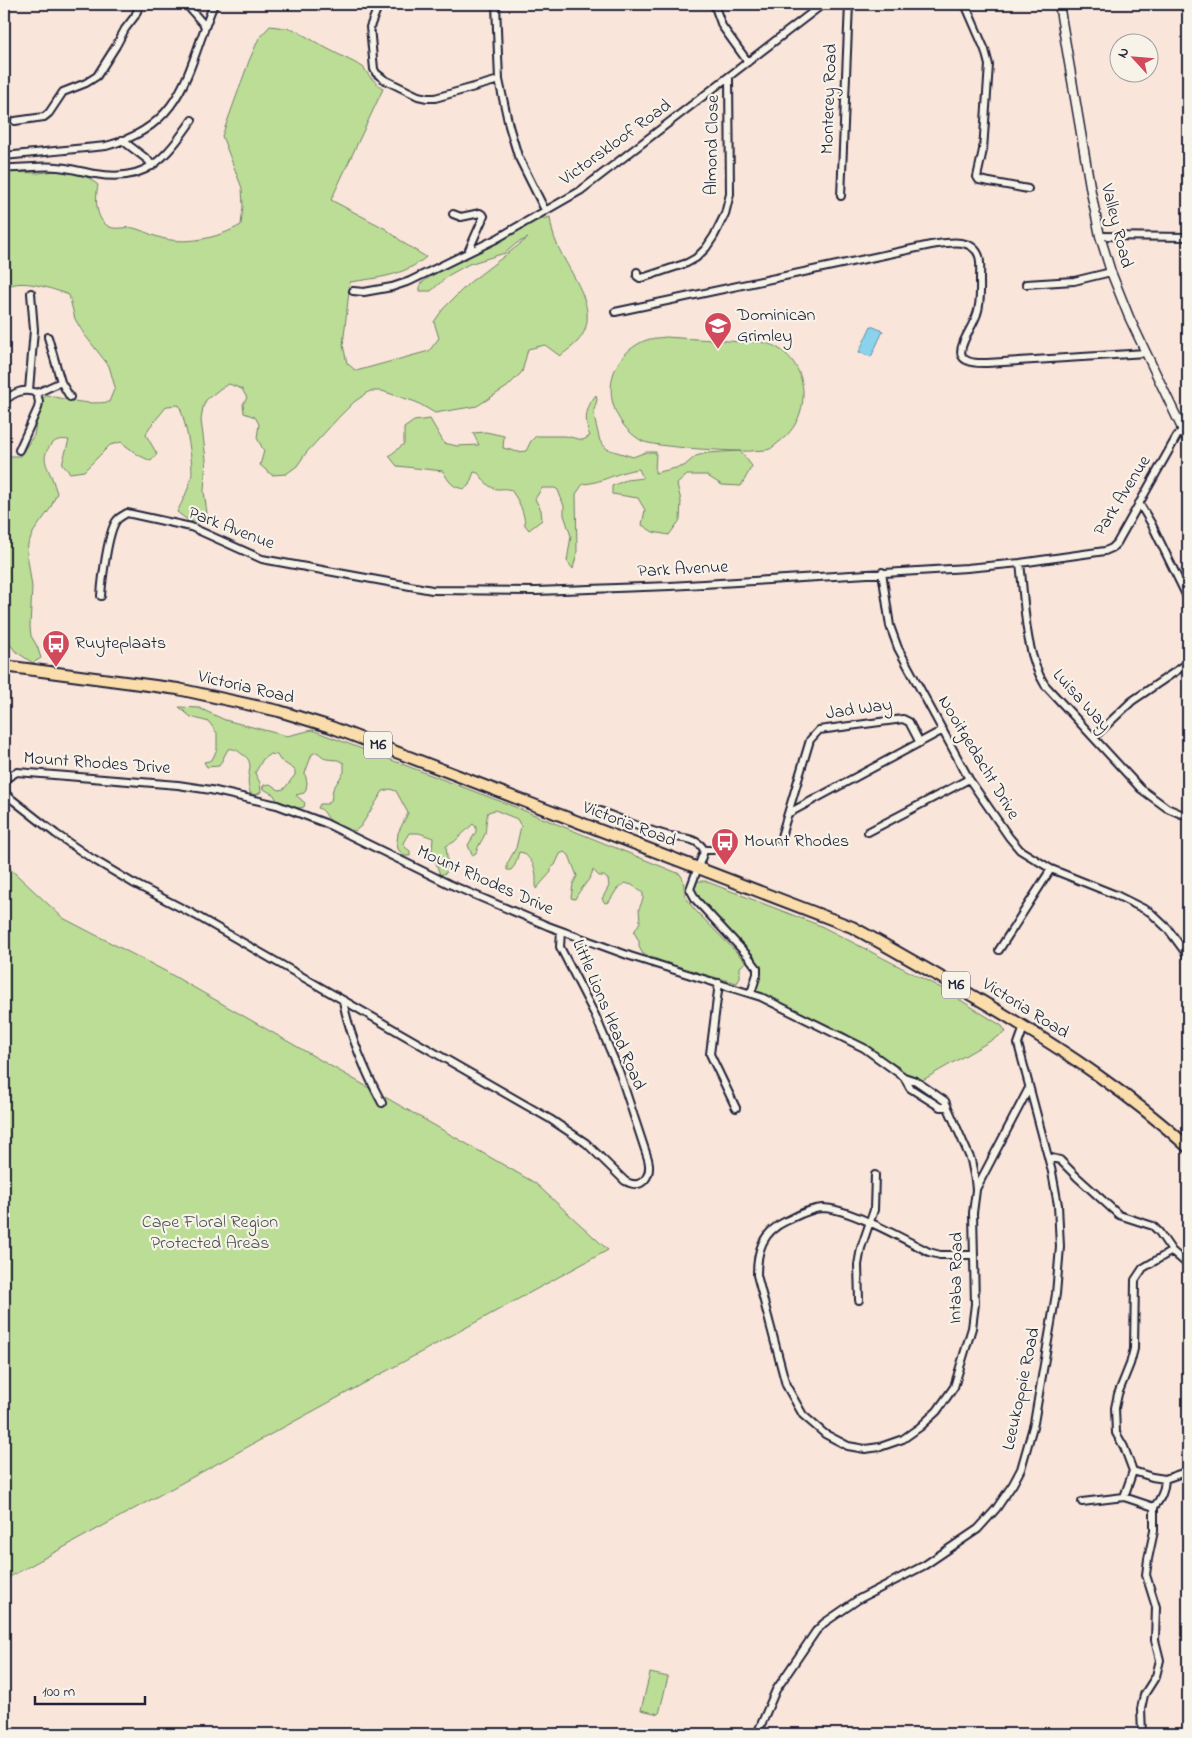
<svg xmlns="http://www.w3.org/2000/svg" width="1192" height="1738" viewBox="0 0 1192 1738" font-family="'Indie Flower',sans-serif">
	<rect width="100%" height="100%" fill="#f9e5d9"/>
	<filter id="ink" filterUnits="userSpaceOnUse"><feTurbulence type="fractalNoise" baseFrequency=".02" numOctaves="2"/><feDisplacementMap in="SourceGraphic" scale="10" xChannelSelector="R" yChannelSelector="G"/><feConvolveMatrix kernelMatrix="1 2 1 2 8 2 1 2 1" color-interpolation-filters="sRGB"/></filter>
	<g filter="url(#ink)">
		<path fill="#bcdd96" stroke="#6f8068" d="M270 26 293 29 326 48 363 67 370 77 383 89 331 200 386 229 405 244 426 257C404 276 377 278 350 282L343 345 347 363 356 371 429 351 439 338 434 322 443 309 469 283 528 238 517 243 505 253 469 264 449 275 431 291H420V284C456 258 507 228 550 217 551 226 553 236 557 244 568 272 604 311 578 341 573 347 566 351 560 356L545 345 528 349 522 372 507 387 477 406 435 413 416 402 397 396 382 391H370L354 402 339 417 306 453 297 466 286 474 272 475 260 465 264 451 257 438 259 424 255 417 244 413 243 404 247 398 242 389 229 384 221 388 206 400 203 407 201 420 206 459 204 491 207 513 199 523 189 521 177 512C182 502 188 491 191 479 195 466 185 419 179 405L167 406 149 428 146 435 157 454 151 461 138 455 121 442 110 445 84 471 70 473 62 464 69 440C61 439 56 439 51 445 40 457 47 466 52 478 54 483 55 488 57 493L50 509 34 531 28 544 27 553 32 587 30 627 31 636 37 646 41 658 33 663 15 651 10 644 4 588V456H20L34 435 40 403 46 395C68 400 86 405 109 402L115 387 109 366 84 334 75 319 69 295C53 289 18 276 4 289V172L39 173 64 170 89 178 98 185C95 199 95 224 113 228 121 229 129 226 137 229 144 231 151 235 158 237 185 246 218 238 241 225L243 206 242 188 222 136 249 61 259 38Z
			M666 337C692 339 717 340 742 342 750 342 761 341 769 344 811 359 814 417 779 442 777 444 773 447 770 449 765 451 757 450 751 451 736 452 653 447 642 441 602 418 599 361 644 341 650 338 659 338 666 337Z
			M596 395 597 400 594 410 595 421 600 441 607 449 633 457 646 452H656L655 473 684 466 696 456 707 453 740 451 752 466 741 486 722 485 706 475H687L677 484 681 501 680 520 669 535 653 532 642 525 645 510 638 498 612 494V486L626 480 643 478 639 469C618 471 603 483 583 484L576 494 577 552 573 569 567 561 571 536 564 515V506L558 490 555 488H542L535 499 541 510 542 520 529 530 525 525C524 511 519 501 511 490 506 488 503 489 498 489 488 489 484 479 478 473L474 472 469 485 464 489C452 487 449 482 443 471L397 466 389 456 404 444V428L414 421 430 419 444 443 457 446 479 445 473 433 486 432 504 436 503 448 518 452 526 451 531 441 536 436H565L583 440 590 436C584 421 585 408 596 395Z
			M179 707 199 708 225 720 287 736 312 730 510 805 680 874 683 879 685 896 694 909 746 962 740 967V978L737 983 683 969 643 954 639 947V941L634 932 640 922 639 909 643 899V893L632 885 625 883 617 889 609 902 605 903 602 899 609 886 608 879 604 876H599L593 870C590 882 580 888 575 899L571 898 573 884 577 876 569 855 564 852 560 854 555 865 551 868V872L536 889C536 871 537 866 524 853L519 852 515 865 511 870H507V864L516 848 521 826 517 819 495 810 488 812C486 819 486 829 485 834 482 841 478 845 476 853L472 855 468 845 476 832V827L473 824 454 842 446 846 448 867 446 873 440 875 432 850 433 838 419 833H409L403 843 405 847 410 851V856H404L398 849 397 842 398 833 408 813 396 791 390 789 383 791 361 826 355 831C347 829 337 826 330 820 325 816 326 811 318 808L320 804H327L331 801 333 789 344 772V763L338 760 326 759 317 752 312 754 305 773 307 783 306 789 304 793 296 795 305 803 304 807C293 810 279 807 274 795L262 788 264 785 270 784 279 790 284 789 295 775V770L280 760 277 755 270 754 263 759 255 773 260 783 261 792 256 795 251 794C242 776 259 764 242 754 237 750 234 748 228 749L219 766 207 767 204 762 209 761 213 758 217 749V733L209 722 191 717Z
			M4 863 63 918 165 971 535 1183 608 1250 4 1580Z
			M697 881H705L821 926 941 988 1002 1026 1006 1032 914 1085 899 1067 845 1033 756 991 761 970 752 953 727 930 699 901 693 890Z
			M650 1673 668 1677 659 1714 641 1710Z"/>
		<path fill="#8bd3ec" stroke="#618ca5" d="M871 326 883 331 871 357 859 352Z"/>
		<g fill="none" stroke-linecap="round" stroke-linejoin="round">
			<defs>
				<path id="minor" d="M186 4 205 26
					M379 4 370 27 374 69 376 73 385 80 418 96 427 98H435L499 80
					M496 4 499 80 509 126 518 156 545 210
					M714 4 722 26 748 62
					M965 4 985 50 989 65 983 150 977 177 979 180 1028 189
					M15 121 44 117 49 113 63 92 86 83 97 76 116 46 125 29 135 16 140 4
					M122 140 148 160 152 166
					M4 156 106 146C186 125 187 68 214 4
					M4 168C22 169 40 165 58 167 70 168 83 172 96 174 146 183 165 159 192 120
					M841 196 849 4
					M453 214 461 217 480 213 484 216 468 252
					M1100 236 1188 237
					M637 272V276L640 278 645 277 687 263 696 258 706 248 714 236 725 214 730 194 729 77
					M1026 284 1074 281 1111 272
					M353 291 364 292 392 287 410 281 496 239 580 191 823 4
					M615 312 931 245C946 243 972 237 979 256 981 263 980 272 980 279 980 291 981 303 977 314 970 335 940 365 987 363L1146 353
					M48 337 61 382 70 397
					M29 390 34 330 31 293
					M4 401C15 392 23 388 37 393L61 382
					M19 450 38 408 39 402 37 393
					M1139 503 1151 523 1188 599
					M1020 563C1025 601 1024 653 1045 685L1141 789 1167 808 1188 817
					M882 572 890 626 898 648 969 779 1009 837 1020 850 1051 869 1116 895 1150 912 1168 929 1188 956
					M101 596C102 581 108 530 117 520 119 517 124 515 127 513L191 527 262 559 432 590 536 591 670 586 967 568 1020 563 1105 551 1112 548 1117 543 1177 436 1188 422
					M1094 737 1132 701 1188 663
					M590 807C615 817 640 828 666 835 679 839 697 836 704 850L703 854 690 889 696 900 748 956 757 968V974L751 993
					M789 813 943 730
					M868 832 969 779
					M780 840 810 740 819 730 903 719 909 722 920 743
					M704 850H713
					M561 931 560 947 595 1015 619 1071 648 1159C652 1175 643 1191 625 1181L586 1143 550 1119 195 915 133 883 91 858 56 834 9 797 5 792V783L7 778 17 772 178 785 211 790 277 805 325 823 449 884 548 926 630 956 761 997 864 1048 904 1077 916 1081 945 1101 971 1160 975 1180 976 1190 973 1213 975 1304 972 1328 954 1387 937 1411 920 1427 903 1439 880 1447 865 1449 848 1446 825 1434 803 1415 786 1385 757 1275C757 1251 762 1232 786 1221 797 1216 808 1209 822 1208 849 1208 903 1239 929 1252L940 1255H974
					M999 950 1051 869
					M719 983 710 1054 736 1108
					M343 1001C350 1037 365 1071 382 1103
					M904 1077 910 1088 940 1107H947
					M1048 1157 1060 1160 1077 1177 1119 1215 1153 1226 1159 1232 1172 1251 1188 1265
					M976 1189 1029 1088
					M859 1300 858 1265 861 1248 874 1210 875 1175
					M1133 1471 1152 1477 1165 1479
					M1124 1497 1133 1471 1124 1447 1116 1433 1115 1408 1118 1394 1130 1364 1134 1349 1135 1280 1143 1268 1172 1251
					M1082 1502 1124 1497 1154 1507C1162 1498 1164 1490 1165 1479L1188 1471
					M757 1734 776 1690 816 1631 824 1623 859 1599 925 1565 978 1529 996 1509 1013 1484 1021 1469 1034 1423 1056 1294 1060 1247 1058 1205 1052 1172 1018 1044 1024 1027
					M1142 1734 1141 1709 1144 1695 1156 1676 1160 1660 1155 1640 1156 1607 1146 1575 1148 1559 1154 1531V1507"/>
				<path id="tertiary" d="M1059 4 1091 192 1100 236 1111 272 1129 317 1188 441"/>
				<path id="primary" d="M4 666 178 689 279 711 331 727 852 927C902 954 951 983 1000 1012 1066 1052 1131 1095 1188 1147"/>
			</defs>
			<use href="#minor" stroke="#22223b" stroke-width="10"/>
			<use href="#tertiary" stroke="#22223b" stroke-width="11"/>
			<use href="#primary" stroke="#22223b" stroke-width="14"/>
			<use href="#minor" stroke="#f7f3e8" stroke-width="6"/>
			<use href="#tertiary" stroke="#f7f3e8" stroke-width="8"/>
			<use href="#primary" stroke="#fbddab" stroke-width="10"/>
		</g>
	</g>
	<defs>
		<symbol id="school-pin" viewBox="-11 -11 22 30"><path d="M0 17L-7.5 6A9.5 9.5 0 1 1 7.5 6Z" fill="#d1495b" stroke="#f7f3e8"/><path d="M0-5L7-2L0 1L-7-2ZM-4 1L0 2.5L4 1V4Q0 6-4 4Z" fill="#fff"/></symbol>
		<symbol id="bus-pin" viewBox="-11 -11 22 30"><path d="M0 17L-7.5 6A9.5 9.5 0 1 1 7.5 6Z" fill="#d1495b" stroke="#f7f3e8"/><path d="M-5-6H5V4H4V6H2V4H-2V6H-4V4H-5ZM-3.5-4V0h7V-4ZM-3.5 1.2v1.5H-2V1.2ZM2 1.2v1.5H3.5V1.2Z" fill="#fff"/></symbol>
	</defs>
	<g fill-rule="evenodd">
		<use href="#school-pin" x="702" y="310" width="32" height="43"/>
		<use href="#bus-pin" x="40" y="628" width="32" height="43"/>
		<use href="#bus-pin" x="709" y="826" width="32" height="43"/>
	</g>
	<g text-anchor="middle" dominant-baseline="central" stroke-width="4.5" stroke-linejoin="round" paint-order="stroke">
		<g fill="#f7f3e8" stroke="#62616f" stroke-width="1">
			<rect x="364" y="731.5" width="28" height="27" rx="4"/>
			<rect x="942" y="971.5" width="28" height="27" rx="4"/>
		</g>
		<g font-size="16" font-weight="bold" fill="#22223b">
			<text x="378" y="745">M6</text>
			<text x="956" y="985">M6</text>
		</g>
		<g font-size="18" fill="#22223b" stroke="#f7f3e8">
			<text transform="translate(830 99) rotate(-88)">Monterey Road</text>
			<text transform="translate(616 143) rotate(-36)">Victorskloof Road</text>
			<text transform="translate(713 145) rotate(-89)">Almond Close</text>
			<text transform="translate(1116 226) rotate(76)">Valley Road</text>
			<text transform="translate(1123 496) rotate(-58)">Park Avenue</text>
			<text transform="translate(231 529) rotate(21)">Park Avenue</text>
			<text transform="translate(683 570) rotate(-3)">Park Avenue</text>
			<text transform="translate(246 688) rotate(13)">Victoria Road</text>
			<text transform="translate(1081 701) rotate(48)">Luisa Way</text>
			<text transform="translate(859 710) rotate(-8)">Jad Way</text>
			<text transform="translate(978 758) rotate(59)">Nooitgedacht Drive</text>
			<text transform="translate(97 764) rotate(4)">Mount Rhodes Drive</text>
			<text transform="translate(629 825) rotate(21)">Victoria Road</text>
			<text transform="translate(485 881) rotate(24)">Mount Rhodes Drive</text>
			<text transform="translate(1025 1009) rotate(32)">Victoria Road</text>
			<text transform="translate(608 1015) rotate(67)">Little Lions Head Road</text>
			<text transform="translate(957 1278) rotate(-89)">Intaba Road</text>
			<text transform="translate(1022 1389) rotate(-78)">Leeukoppie Road</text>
		</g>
		<g font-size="18" fill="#22223b" stroke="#f7f3e8" text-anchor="start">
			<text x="737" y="316">Dominican<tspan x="737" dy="21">Grimley</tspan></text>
			<text x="75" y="644">Ruyteplaats</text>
			<text x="744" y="842">Mount Rhodes</text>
		</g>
		<g font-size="18" fill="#485152" stroke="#f7f3e8">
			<text x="210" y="1223">Cape Floral Region<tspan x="210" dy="21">Protected Areas</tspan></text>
		</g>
	</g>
	<rect width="1192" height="1738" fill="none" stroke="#f7f3e8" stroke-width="20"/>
	<rect x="10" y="10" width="1172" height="1718" fill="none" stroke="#22223b" stroke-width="2" filter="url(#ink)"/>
	<g transform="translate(1134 58) rotate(296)"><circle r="24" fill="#f7f3e8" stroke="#a29fa3"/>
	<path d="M0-4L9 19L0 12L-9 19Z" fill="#d1495b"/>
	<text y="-8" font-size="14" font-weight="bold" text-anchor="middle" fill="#22223b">N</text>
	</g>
	<path d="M35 1696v8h110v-8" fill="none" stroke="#22223b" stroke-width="2.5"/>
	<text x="42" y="1696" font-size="15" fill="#22223b" stroke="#f7f3e8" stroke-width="4" paint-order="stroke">100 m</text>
</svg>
